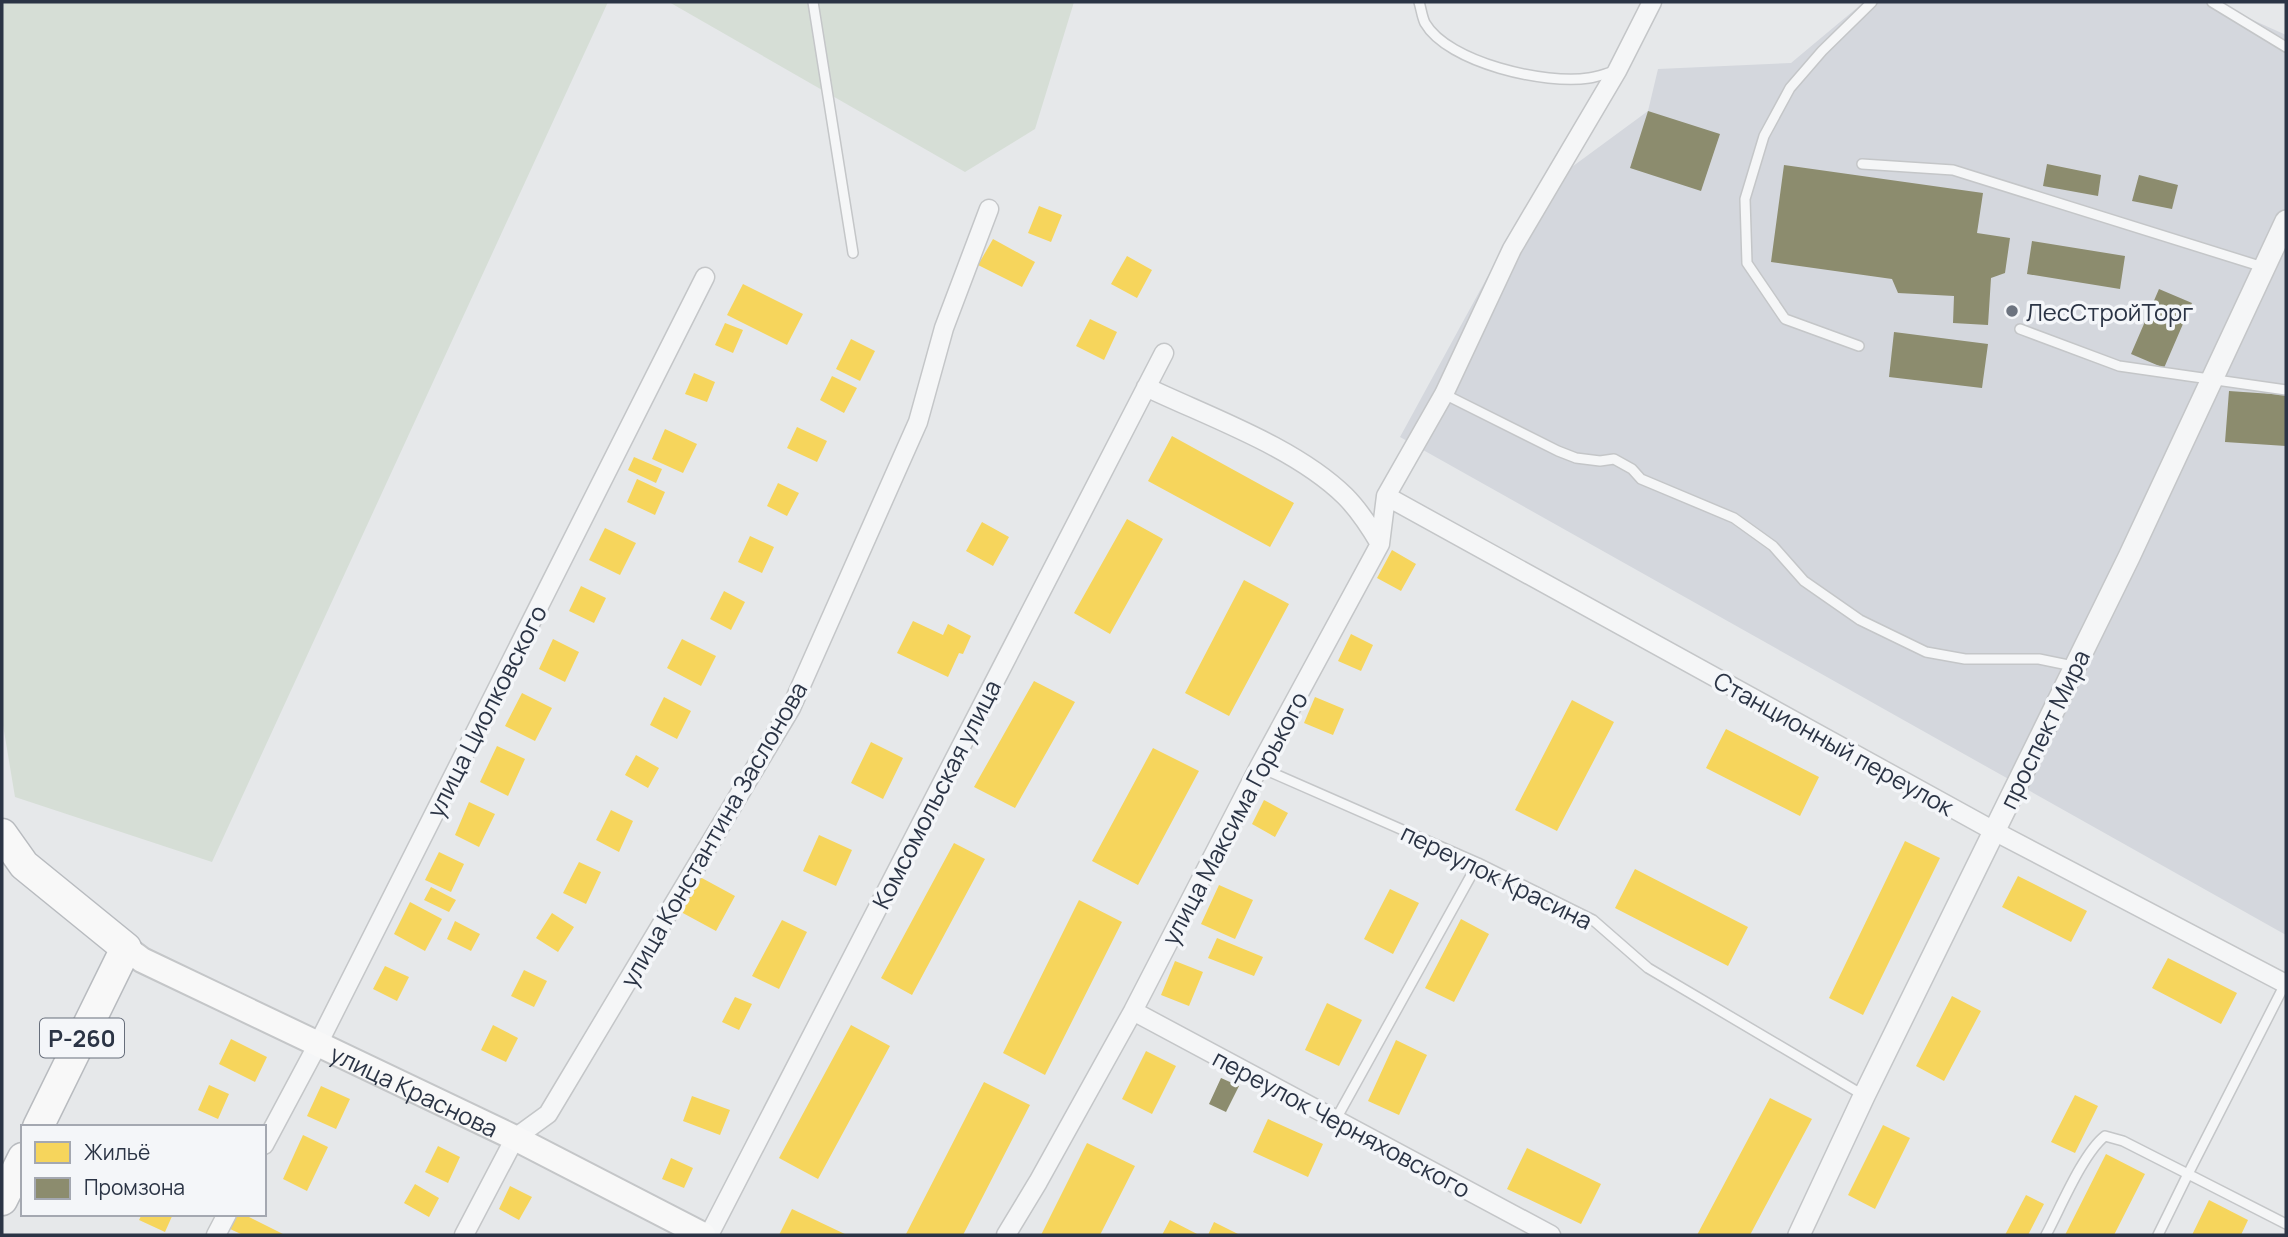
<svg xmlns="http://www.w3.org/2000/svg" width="2288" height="1237" viewBox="0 0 2288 1237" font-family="Manrope,sans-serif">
	<rect width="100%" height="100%" fill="#e6e8ea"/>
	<path fill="#d4d7dd" d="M1864 2H2213L2286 35V935L1400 437 1531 197 1648 111 1658 69 1791 63Z"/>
	<path fill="#d6ded6" d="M2 2H608L212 862 15 797 2 719Z
		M669 2H1074L1035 129 965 172Z"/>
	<path fill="#f6d55c" d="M1039 206 1062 215 1051 242 1028 233Z
		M993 239 1035 262 1022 287 978 265Z
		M1127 256 1152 270 1137 298 1111 284Z
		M743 284 803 314 787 345 727 315Z
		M1090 319 1117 332 1104 360 1076 346Z
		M725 323 743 330 733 353 715 345Z
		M851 339 875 351 860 381 836 369Z
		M694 373 715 382 707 402 685 394Z
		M832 376 857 388 844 413 820 400Z
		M797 427 827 441 817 462 787 448Z
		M665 429 697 444 683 473 652 459Z
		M1172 436 1294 503 1270 547 1148 481Z
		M634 457 662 469 656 483 628 470Z
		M637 479 665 492 655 515 627 502Z
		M778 483 799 493 787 516 767 506Z
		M1127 519 1163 539 1110 634 1074 613Z
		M982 522 1009 537 993 566 966 551Z
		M605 528 636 543 620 575 589 560Z
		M750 536 774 547 762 573 738 562Z
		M1392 550 1416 564 1401 591 1377 578Z
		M1244 580 1289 604 1229 716 1185 693Z
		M581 586 606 598 594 623 569 611Z
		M724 591 745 602 731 630 710 619Z
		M913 621 943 635 948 624 971 636 963 654 959 653 948 677 897 653Z
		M1351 634 1373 645 1361 671 1338 661Z
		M553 639 579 652 565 682 539 669Z
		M682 639 716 656 701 686 667 668Z
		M1034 681 1075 702 1015 808 974 787Z
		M522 693 552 708 535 741 505 726Z
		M664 697 691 711 677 739 650 725Z
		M1315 697 1344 709 1333 735 1304 723Z
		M1572 700 1614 722 1557 831 1515 810Z
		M1726 729 1819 777 1800 816 1706 768Z
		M871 742 903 758 883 799 851 783Z
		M497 746 525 759 508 796 480 782Z
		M1153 748 1199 771 1138 885 1092 861Z
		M636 755 659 768 648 788 625 775Z
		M1264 800 1288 813 1275 837 1252 824Z
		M469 802 495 814 479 847 455 835Z
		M611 810 633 821 619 852 596 840Z
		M819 835 852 850 836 886 803 871Z
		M1905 841 1940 858 1863 1015 1829 998Z
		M954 843 985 859 912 995 881 978Z
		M439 852 464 864 451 892 425 880Z
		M579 862 601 872 586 904 563 893Z
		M1635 869 1748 927 1728 966 1615 908Z
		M2018 876 2087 911 2071 942 2002 907Z
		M700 877 735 896 716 931 681 912Z
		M1219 885 1253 900 1235 939 1201 924Z
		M431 887 456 900 449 912 424 900Z
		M1390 889 1419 903 1393 954 1364 939Z
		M1079 900 1122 922 1045 1075 1003 1053Z
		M410 902 442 919 425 951 394 934Z
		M552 913 574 927 558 952 536 938Z
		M1461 919 1489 934 1454 1002 1425 988Z
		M782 920 807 932 779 989 752 976Z
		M455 921 480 934 471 951 447 939Z
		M1217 938 1263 957 1254 976 1208 958Z
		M2168 958 2237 993 2221 1024 2152 988Z
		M1175 961 1203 972 1189 1006 1161 995Z
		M385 966 409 977 397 1001 373 989Z
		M524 970 547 981 534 1007 511 996Z
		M1952 996 1981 1011 1944 1081 1916 1066Z
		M735 997 752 1004 739 1030 722 1022Z
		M1327 1003 1362 1020 1339 1066 1305 1050Z
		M493 1025 518 1038 506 1062 481 1050Z
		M851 1025 890 1046 818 1179 779 1158Z
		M231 1039 267 1057 255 1082 219 1064Z
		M1396 1040 1427 1055 1399 1115 1368 1101Z
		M1146 1051 1176 1066 1152 1114 1122 1099Z
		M984 1082 1030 1105 963 1235H907L906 1234Z
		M209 1085 229 1094 218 1119 198 1110Z
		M321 1086 350 1099 336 1129 307 1116Z
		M2075 1095 2098 1106 2075 1153 2051 1142Z
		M692 1096 730 1110 720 1135 683 1121Z
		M1770 1098 1812 1119 1750 1235H1697Z
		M1268 1119 1323 1144 1308 1177 1253 1152Z
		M1883 1125 1910 1138 1875 1209 1848 1195Z
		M303 1135 328 1147 307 1191 283 1179Z
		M1087 1143 1135 1166 1100 1235H1041Z
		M438 1146 460 1157 448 1183 425 1172Z
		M1527 1148 1601 1184 1581 1224 1507 1189Z
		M2106 1154 2145 1174 2114 1235H2065Z
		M671 1158 693 1168 684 1188 662 1179Z
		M415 1184 439 1198 429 1217 404 1203Z
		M510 1186 532 1197 519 1220 499 1209Z
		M2026 1195 2044 1204 2028 1235H2005Z
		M2209 1200 2248 1220 2241 1235H2192Z
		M792 1209 847 1235H779Z
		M142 1214H173L165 1232 139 1220Z
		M238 1214H243L285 1235H243L230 1229Z
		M1170 1220 1199 1235H1162Z
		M1214 1222 1240 1235H1208Z"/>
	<path fill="#8c8c6e" d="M1648 111 1720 134 1701 191 1630 168Z
		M2047 164 2101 175 2098 196 2043 186Z
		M1784 165 1983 193 1977 233 2010 238 2005 273 1991 278 1988 325 1953 323 1954 296 1898 293 1892 279 1771 262Z
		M2139 175 2178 185 2172 209 2132 201Z
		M2032 241 2125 256 2120 289 2027 274Z
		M2159 289 2192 303 2164 368 2131 354Z
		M1894 332 1988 344 1982 388 1889 377Z
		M2229 391 2286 395V446L2225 442Z
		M1221 1078 1239 1086 1226 1112 1209 1104Z"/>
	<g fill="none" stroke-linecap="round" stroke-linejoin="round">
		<defs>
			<path id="service" d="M813 2 853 253
				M1419 2C1421 8 1422 17 1425 23 1448 63 1546 85 1589 78 1598 77 1607 73 1616 71
				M2212 2 2286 47
				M1862 164 1953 170 2263 267
				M2020 329 2119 366 2286 390
				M1859 346 1785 319 1747 263 1745 199 1764 136 1790 88 1822 51 1872 2
				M1444 394 1558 451 1576 458 1600 461 1614 459 1632 469 1641 479 1734 518 1773 546 1804 581 1860 620 1926 652 1965 659H2039L2073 666
				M1259 767 1478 863 1593 920 1648 968 1863 1095
				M2285 984 2188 1174 2286 1224
				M1336 1119 1478 863
				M2046 1235C2060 1209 2083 1153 2105 1136L2123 1141 2188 1174 2158 1235"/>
			<path id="minor" d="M1146 387C1209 417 1295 447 1345 496 1359 510 1370 527 1380 544
				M1386 496 1994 831 2286 984
				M1133 1011 1551 1235
				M264 1145 319 1042 705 277
				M216 1235 227 1214
				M464 1235 515 1138 548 1114 791 708 918 422 944 328 989 209
				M709 1235 1164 353
				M1006 1235 1038 1182 1133 1011 1259 767 1380 544 1386 496 1444 394 1512 249 1617 71 1652 2"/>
			<path id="tertiary" d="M1799 1235 1864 1096 2129 557 2286 221"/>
			<g id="secondary">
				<path id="s1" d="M126 948 142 960 515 1138 703 1235"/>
			</g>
			<path id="trunk" d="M2 834 24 865 126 948 38 1127
				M2 1200 23 1158"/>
		</defs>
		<use href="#service" stroke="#c4c6c8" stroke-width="12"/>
		<use href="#minor" stroke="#c4c6c8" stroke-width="21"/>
		<use href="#tertiary" stroke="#c4c6c8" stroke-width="24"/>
		<use href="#secondary" stroke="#c4c6c8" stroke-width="28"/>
		<use href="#trunk" stroke="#b8bbbf" stroke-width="33"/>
		<use href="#service" stroke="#f5f6f7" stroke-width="9"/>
		<use href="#minor" stroke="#f5f6f7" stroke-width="18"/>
		<use href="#tertiary" stroke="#f5f6f7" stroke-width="21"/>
		<use href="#secondary" stroke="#f8f8f8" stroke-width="24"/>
		<use href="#trunk" stroke="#f8f8f8" stroke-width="30"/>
	</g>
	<circle fill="#6c737f" stroke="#f4f6f9" stroke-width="2.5" cx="2012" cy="311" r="7"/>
	<g text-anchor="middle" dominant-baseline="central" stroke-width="7" stroke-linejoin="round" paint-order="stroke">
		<rect fill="#f4f6f9" stroke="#676e7b" stroke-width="2" x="40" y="1018.5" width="84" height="39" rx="5"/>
		<g font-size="23" font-weight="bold" fill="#2b3445">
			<text x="82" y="1038">Р-260</text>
		</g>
		<g font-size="24" fill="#2b3445" stroke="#f4f6f9" text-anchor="start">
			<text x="2026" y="311">ЛесСтройТорг</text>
		</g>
		<g font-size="24" fill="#2b3445" stroke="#f4f6f9">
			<text transform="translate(486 711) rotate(-63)">улица Циолковского</text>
			<text transform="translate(2044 729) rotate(-64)">проспект Мира</text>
			<text transform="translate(1834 743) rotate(29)">Станционный переулок</text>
			<text transform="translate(936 794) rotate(-63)">Комсомольская улица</text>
			<text transform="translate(1234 818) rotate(-62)">улица Максима Горького</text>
			<text transform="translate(713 834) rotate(-60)">улица Константина Заслонова</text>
			<text transform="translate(1497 876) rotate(26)">переулок Красина</text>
			<text stroke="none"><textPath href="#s1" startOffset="322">улица Краснова</textPath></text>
			<text transform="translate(1342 1123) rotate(28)">переулок Черняховского</text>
		</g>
	</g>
	<rect width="2288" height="1237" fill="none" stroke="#2b3445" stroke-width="7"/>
	<rect x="21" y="1125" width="245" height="91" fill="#f4f6f9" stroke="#a4a8b1" stroke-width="2"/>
	<rect x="35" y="1142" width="35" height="21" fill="#f6d55c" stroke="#a4a8b1" stroke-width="2"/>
	<text x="84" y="1160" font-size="21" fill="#2b3445">Жильё</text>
	<rect x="35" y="1178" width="35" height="21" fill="#8c8c6e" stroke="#a4a8b1" stroke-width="2"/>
	<text x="84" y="1195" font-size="21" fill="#2b3445">Промзона</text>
</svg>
